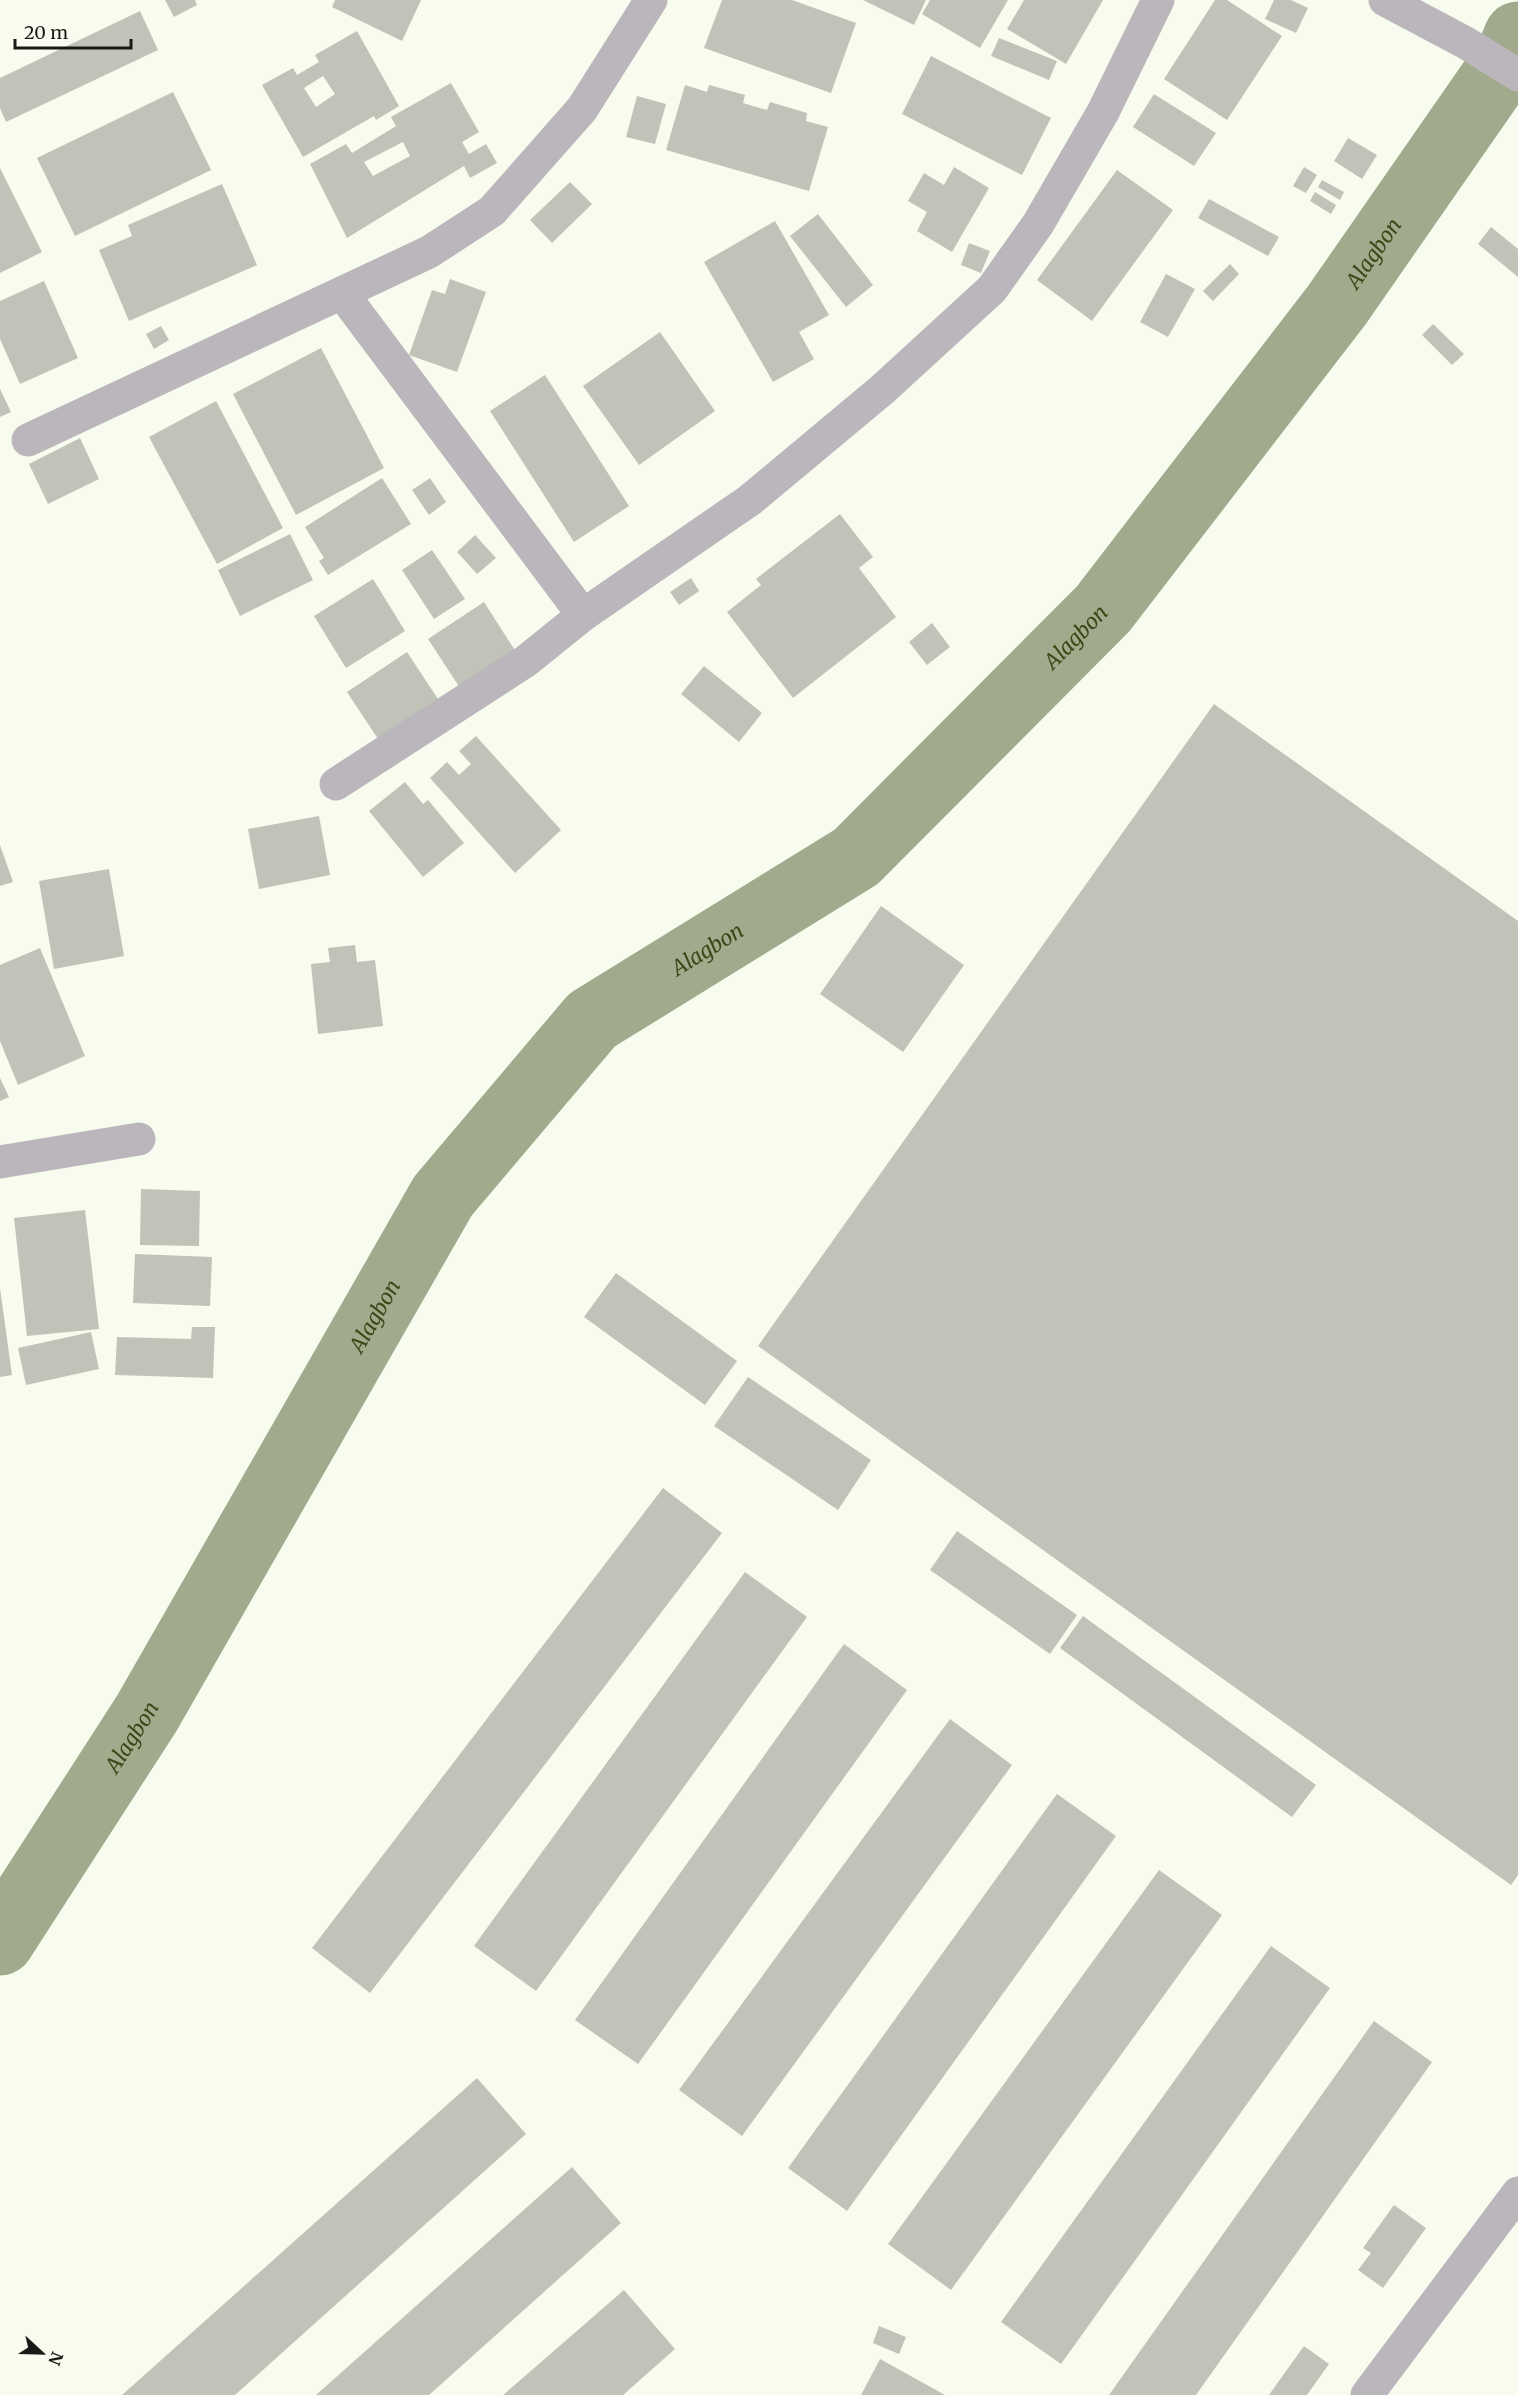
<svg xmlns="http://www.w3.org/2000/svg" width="1518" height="2395" viewBox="0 0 1518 2395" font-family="Merriweather,serif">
	<rect width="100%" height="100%" fill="#f8fcee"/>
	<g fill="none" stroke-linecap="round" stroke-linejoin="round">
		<path stroke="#a2aa8d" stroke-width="69" id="s1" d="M0 1941 147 1713 443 1196 592 1020 856 857 1103 609 1337 305 1510 56 1518 36"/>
	</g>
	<path fill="#c0c3b7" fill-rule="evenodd" d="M165 0H195L197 5 174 17Z
		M335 0H421L402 41 332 7Z
		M722 0H792L856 23 831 93 704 48Z
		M863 0H926L914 25Z
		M930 0H1008L980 48 922 14Z
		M1024 0H1103L1066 64 1007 29Z
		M1215 0H1227L1282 36 1227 120 1164 79Z
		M1274 0H1291L1308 8 1296 33 1265 19Z
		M140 11 158 50 6 122 0 108V78Z
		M357 31 399 106 376 120 374 116 303 157 262 85 293 68 297 75 319 62 315 55ZM323 76 335 94 316 107 304 88Z
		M999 38 1057 61 1049 80 991 56Z
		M931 56 1051 118 1022 175 902 114Z
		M451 83 479 132 462 142 469 154 486 144 497 163 470 178 464 166 347 238 310 164 346 144 352 153 396 126 391 117ZM403 142 410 156 373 176 364 162Z
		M685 85 707 92 709 85 745 95 743 103 767 110 770 102 807 113 806 121 828 127 809 191 666 150Z
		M173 92 211 170 75 236 37 158Z
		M1154 94 1216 133 1194 166 1133 127Z
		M637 96 666 104 655 144 626 137Z
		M1348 138 1377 155 1362 179 1334 161Z
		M954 167 989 188 952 252 917 231 927 212 908 201 924 173 944 185Z
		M1304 167 1317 175 1306 193 1293 186Z
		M0 168 42 252 0 273Z
		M1117 170 1173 210 1092 321 1037 280Z
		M1322 180 1344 192 1340 200 1318 187Z
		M570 182 592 204 552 243 530 220Z
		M222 184 257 265 129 321 99 250 132 236 128 225Z
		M1315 192 1336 205 1331 214 1310 201Z
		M1209 199 1279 237 1268 256 1198 218Z
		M818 214 873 285 846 307 790 236Z
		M775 221 829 315 799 332 814 359 773 382 704 262Z
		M1491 227 1518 249V277L1478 244Z
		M969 243 990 251 981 273 961 265Z
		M1230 264 1239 274 1213 301 1203 291Z
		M1166 274 1195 289 1168 337 1140 322Z
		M450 279 486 292 457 372 409 355 432 290 445 294Z
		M44 281 78 358 20 384 0 339V301Z
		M1433 324 1464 354 1452 365 1422 335Z
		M161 326 169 340 154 349 146 334Z
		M660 332 715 411 639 465 583 386Z
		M321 348 384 468 296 515 233 394Z
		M545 375 629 506 574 542 490 411Z
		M0 389 11 412 0 417Z
		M216 401 283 528 217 564 149 437Z
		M80 438 99 479 48 504 29 464Z
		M382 478 411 524 328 575 319 561 324 558 305 527Z
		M430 478 446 502 429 515 412 490Z
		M840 514 873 557 859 568 896 617 793 698 727 612 761 585 756 579Z
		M290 534 313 580 240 616 218 570Z
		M475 535 496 558 477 574 457 552Z
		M432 550 465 599 434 619 402 570Z
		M691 578 699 591 679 605 670 592Z
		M373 579 405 631 346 668 314 616Z
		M484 602 516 652 460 688 428 639Z
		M932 623 950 647 927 665 909 642Z
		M407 652 440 702 380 742 347 692Z
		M704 666 762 713 739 742 681 694Z
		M1214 704 1518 921V1875L1511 1885 758 1346Z
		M476 736 561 830 515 873 430 778 447 762 459 775 471 764 459 751Z
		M405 782 423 804 428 800 464 843 423 877 369 811Z
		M319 816 330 875 259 889 248 829Z
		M0 845 13 882 0 886Z
		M109 869 124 956 54 969 39 881Z
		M881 906 964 965 903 1052 820 994Z
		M355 945 357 962 375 960 383 1026 318 1034 311 964 330 962 328 948Z
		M40 948 85 1056 18 1085 0 1041V965Z
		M0 1078 9 1097 0 1101Z
		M141 1189 200 1191 199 1246 140 1245Z
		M85 1210 99 1329 27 1336 14 1218Z
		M135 1254 212 1257 210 1306 133 1303Z
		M616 1273 737 1361 705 1405 584 1317Z
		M0 1288 12 1375 0 1377Z
		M192 1327H215L213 1378 115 1375 117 1337 191 1339Z
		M91 1332 99 1369 26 1385 18 1348Z
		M748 1377 871 1460 838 1510 714 1426Z
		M663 1488 722 1533 370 1993 312 1948Z
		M957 1531 1077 1615 1050 1654 930 1570Z
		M745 1572 807 1617 536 1991 474 1946Z
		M1083 1616 1316 1785 1292 1817 1060 1648Z
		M844 1644 907 1690 638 2064 575 2020Z
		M950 1719 1012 1765 742 2136 679 2090Z
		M1057 1794 1116 1836 847 2211 788 2168Z
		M1159 1870 1222 1915 951 2290 888 2244Z
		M1271 1946 1330 1988 1061 2364 1001 2322Z
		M1374 2021 1432 2062 1196 2395H1109Z
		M477 2078 526 2134 235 2395H122Z
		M572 2167 621 2223 429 2395H316Z
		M1394 2205 1426 2228 1383 2288 1358 2270 1371 2253 1363 2248Z
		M624 2290 675 2349 623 2395H503Z
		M879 2326 906 2337 899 2354 873 2343Z
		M1304 2346 1329 2364 1307 2395H1269Z
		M880 2359 945 2395H861Z"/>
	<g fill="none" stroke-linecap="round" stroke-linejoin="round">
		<path stroke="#bab6bb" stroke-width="33" d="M1385 0 1466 43 1518 75
			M342 293 583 615
			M28 440 429 252 492 211 582 109 651 0
			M336 784 526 661 583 615 750 500 883 389 992 289 1038 224 1103 112 1158 0
			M0 1162 139 1139
			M1367 2395 1518 2193"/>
	</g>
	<g text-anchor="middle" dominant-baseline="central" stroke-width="5" stroke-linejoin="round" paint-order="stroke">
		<g font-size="21" font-style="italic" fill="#3d4717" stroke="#f8fcee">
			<text stroke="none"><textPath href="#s1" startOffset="2205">Alagbon</textPath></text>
			<text stroke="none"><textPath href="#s1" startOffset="1719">Alagbon</textPath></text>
			<text stroke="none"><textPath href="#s1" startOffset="1233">Alagbon</textPath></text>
			<text stroke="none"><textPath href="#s1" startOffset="729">Alagbon</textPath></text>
			<text stroke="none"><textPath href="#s1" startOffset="243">Alagbon</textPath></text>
		</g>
	</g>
	<g transform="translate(42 2353) rotate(112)" stroke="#f8fcee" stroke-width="4.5" paint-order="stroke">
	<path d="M0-4.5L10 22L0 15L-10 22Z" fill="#191a15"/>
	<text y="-9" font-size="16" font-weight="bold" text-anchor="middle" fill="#191a15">N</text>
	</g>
	<path d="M15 39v9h116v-9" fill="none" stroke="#191a15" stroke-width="3"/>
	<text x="24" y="39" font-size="18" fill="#191a15" stroke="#f8fcee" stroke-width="4.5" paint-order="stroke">20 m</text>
</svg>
